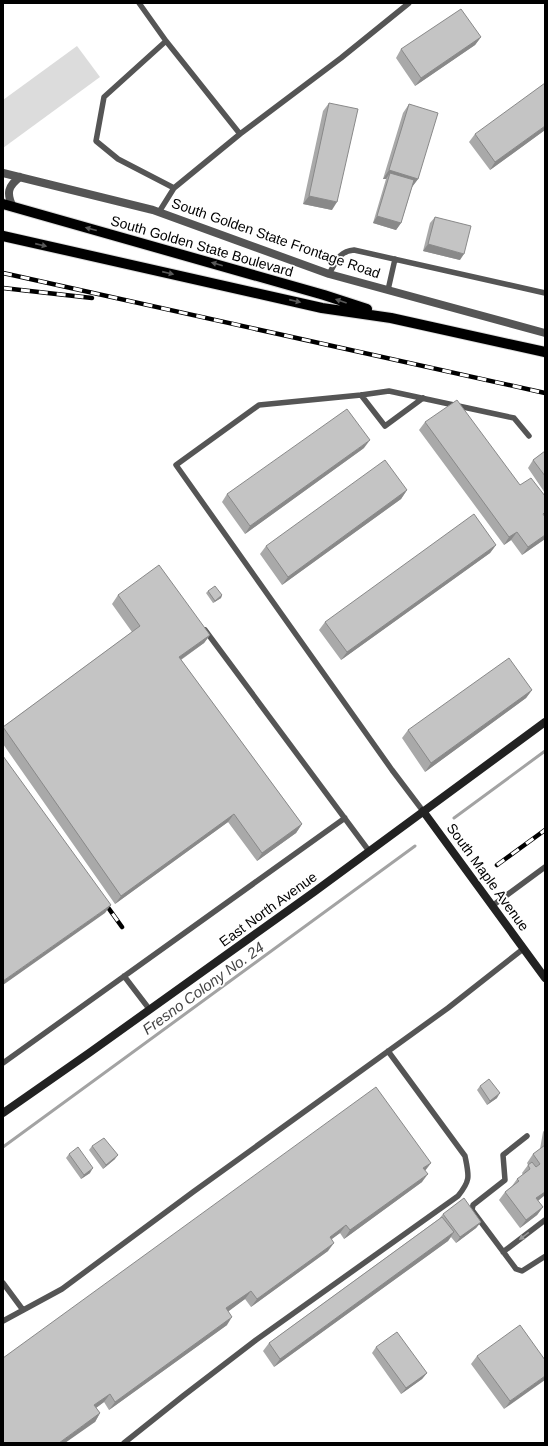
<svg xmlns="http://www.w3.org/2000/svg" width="548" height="1446" viewBox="0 0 548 1446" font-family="Arial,sans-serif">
	<rect width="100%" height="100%" fill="#fff"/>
	<path fill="#dcdcdc" d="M77 46 100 77 3 148V100Z"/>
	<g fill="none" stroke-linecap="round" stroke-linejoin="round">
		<path stroke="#a3a3a3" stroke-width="3" d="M454 818 545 751
			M3 1147 415 846"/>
		<defs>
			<path id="primary" d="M3 204 324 295 367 309
				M3 236 322 308 391 318 545 352"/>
		</defs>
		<use href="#primary" stroke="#dbdbdb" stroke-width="12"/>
		<path stroke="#555" stroke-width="5.5" d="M139 3 166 41 104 97 96 141 118 159 174 188
			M166 41 240 134
			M159 212 174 188 240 134 341 58 409 3
			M329 274C336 262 339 251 354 250L545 293
			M388 290 395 259
			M361 395 385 426 423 398
			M205 630 369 851
			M423 811 392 770 176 465 259 405 361 395 389 391 514 418 529 436
			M492 906 545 867
			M124 976 150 1010
			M3 1063 345 818
			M527 1136 503 1155 505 1180 473 1205 472 1210 516 1269 522 1271 544 1257
			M503 1252 545 1220
			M3 1283 23 1310
			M3 1321 62 1289 193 1192 448 1008 523 949
			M124 1443 183 1396 256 1340 458 1196C471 1180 469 1176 465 1156L388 1051"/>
		<path stroke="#555" stroke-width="8" d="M3 173 153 210 329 274 545 333
			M13 207C6 193 8 186 20 177"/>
		<path stroke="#222" stroke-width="8" d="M423 811 545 978
			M3 1113 89 1053 314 892 545 722"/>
		<use href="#primary" stroke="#000" stroke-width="10"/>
		<defs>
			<path id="rail" d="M3 273 545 393
				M3 288 92 298
				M497 865 545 830
				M102 899 122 927"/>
		</defs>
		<use href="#rail" stroke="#000" stroke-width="4.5"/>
		<use href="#rail" stroke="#fff" stroke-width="3" stroke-dasharray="9" stroke-linecap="butt"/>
	</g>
	<path fill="#a9a9a9" d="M481 37 475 45 415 86 396 58 401 49Z
		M329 103 332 210 303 204 323 111Z
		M409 104 418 179 412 187 401 223 396 230 373 223 386 179H383L403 113Z
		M545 130 490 170 469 142 475 134Z
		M435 217 460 260 423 251 430 223Z
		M425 422 545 539 522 555 511 540 504 545 419 430Z
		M364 448 245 534 222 502 227 494Z
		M545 451V493L528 468 533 460Z
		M407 490 401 499 282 585 260 554 266 546Z
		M496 545 490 553 341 660 319 630 325 622Z
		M208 591 222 595 221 598 213 603 206 593Z
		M118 595 210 635 204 643 181 660 302 824 296 833 257 861 228 822 115 904 3 744V727L132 632 112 604Z
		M532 690 526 698 425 772 402 738 408 730Z
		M480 1086 497 1098 487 1105 477 1090Z
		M545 1129V1195L538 1201 543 1207 537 1215 520 1228 499 1200 505 1192 512 1186 517 1179 523 1175 522 1173 528 1165 527 1163 533 1154 540 1149 543 1132Z
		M92 1146 115 1159 103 1169 89 1150Z
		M69 1154 90 1173 81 1179 66 1158Z
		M425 1170 422 1182 344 1239 340 1233 331 1239 328 1251 251 1307 245 1299 228 1311 227 1325 109 1410 104 1402 96 1408 100 1413 95 1422 3 1443Z
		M443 1214 481 1222 476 1228 456 1243 451 1237 448 1241 274 1367 263 1351 269 1343 439 1219Z
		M376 1347 427 1373 422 1379 401 1394 372 1353Z
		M477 1356 545 1360 504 1409 471 1364Z"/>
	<path fill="#898989" d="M481 37 475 45 415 86 421 78Z
		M545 126V130L490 170 495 162Z
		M389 170 418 179 412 187 390 173 386 179H383Z
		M309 196 337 202 332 210 303 204Z
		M377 216 401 223 396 230 373 223Z
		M428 244 464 254 460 260 423 251Z
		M370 440 364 448 245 534 250 526Z
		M407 490 401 499 282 585 288 577Z
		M517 532 511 540 504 545 509 537Z
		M545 535V539L522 555 528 547Z
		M496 545 490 553 341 660 347 652Z
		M222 595 221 598 213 603 215 601Z
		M210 635 204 643 173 665 179 657Z
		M532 690 526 698 425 772 431 763Z
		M234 814 228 822 115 904 121 896Z
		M302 824 296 833 257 861 262 853Z
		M111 905 105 913 3 985V981Z
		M500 1093 497 1098 487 1105 490 1101Z
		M118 1155 115 1159 103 1169 106 1165Z
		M431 1163 425 1171 423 1168Z
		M93 1168 90 1173 81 1179 84 1175Z
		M428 1174 422 1182 344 1239 350 1230Z
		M545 1192V1195L530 1207 536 1198Z
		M543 1207 537 1215 520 1228 526 1220Z
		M481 1222 476 1228 456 1243 460 1237Z
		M346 1225 340 1233 324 1245 330 1237Z
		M454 1232 448 1241 274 1367 280 1359Z
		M334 1243 328 1251 251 1307 257 1299Z
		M251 1291 245 1299 221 1317 226 1308Z
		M232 1317 227 1325 109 1410 115 1402Z
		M427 1373 422 1379 401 1394 406 1388Z
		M545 1376V1380L504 1409 510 1401Z
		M110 1394 104 1402 89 1413 94 1405Z
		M100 1413 95 1422 65 1443H59Z"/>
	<path fill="#c4c4c4" stroke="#898989" d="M461 9 481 37 421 78 401 49Z
		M545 83V126L495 162 475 134Z
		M329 103 358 109 337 202 309 196Z
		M409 104 438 113 418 179 389 170Z
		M390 173 414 180 401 223 377 216Z
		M435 217 471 226 464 254 428 244Z
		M457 400 520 485 531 478 545 496V512L543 514 545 517V535L528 547 517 532 509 537 425 422Z
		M347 409 370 440 250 526 227 494Z
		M545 451V476L533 460Z
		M385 460 407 490 288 577 266 546Z
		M474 514 496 545 347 652 325 622Z
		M159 565 210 635 179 657 302 824 262 853 234 814 121 896 3 727 140 626 118 595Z
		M215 586 222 595 215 601 208 591Z
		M509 658 532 690 431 763 408 730Z
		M3 756 111 905 3 981Z
		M489 1079 500 1093 490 1101 480 1086Z
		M376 1087 431 1163 423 1168 428 1174 350 1230 346 1225 330 1237 334 1243 257 1299 251 1291 226 1308 232 1317 115 1402 110 1394 94 1405 100 1413 59 1443H3V1358Z
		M104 1138 118 1155 106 1165 92 1146Z
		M545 1143V1192L536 1198 543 1207 526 1220 505 1192 519 1181 517 1179 530 1169 528 1165 532 1162 536 1167 540 1164 533 1154 545 1145Z
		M78 1147 93 1168 84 1175 69 1154Z
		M464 1198 481 1222 460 1237 443 1214Z
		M442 1217 454 1232 280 1359 269 1343Z
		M520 1325 545 1360V1376L510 1401 477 1356Z
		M397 1332 427 1373 406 1388 376 1347Z"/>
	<defs><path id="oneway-solid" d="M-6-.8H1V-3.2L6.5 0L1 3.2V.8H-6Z"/></defs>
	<g fill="#595959">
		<use href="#oneway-solid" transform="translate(91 229) rotate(-165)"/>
		<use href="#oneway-solid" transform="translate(41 245) rotate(13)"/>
		<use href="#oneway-solid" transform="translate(217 264) rotate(-164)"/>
		<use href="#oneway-solid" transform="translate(168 273) rotate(13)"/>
		<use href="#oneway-solid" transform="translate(295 301) rotate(13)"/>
		<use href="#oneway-solid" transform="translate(341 301) rotate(-161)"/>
	</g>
	<use fill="#999" href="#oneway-solid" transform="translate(524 1236) rotate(143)"/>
	<g text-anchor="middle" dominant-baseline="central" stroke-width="3.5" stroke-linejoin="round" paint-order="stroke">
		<g font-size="14" fill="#000" stroke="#fff">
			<text transform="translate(276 238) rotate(19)">South Golden State Frontage Road</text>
			<text transform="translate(202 246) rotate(16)">South Golden State Boulevard</text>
			<text transform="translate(488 877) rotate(54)">South Maple Avenue</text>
			<text transform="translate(268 909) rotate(-36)">East North Avenue</text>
		</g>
		<g font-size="15" font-style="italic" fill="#444" stroke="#fff">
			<text transform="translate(203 988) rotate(-36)">Fresno Colony No. 24</text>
		</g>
	</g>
	<rect width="548" height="1446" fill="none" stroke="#000000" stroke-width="8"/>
</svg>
